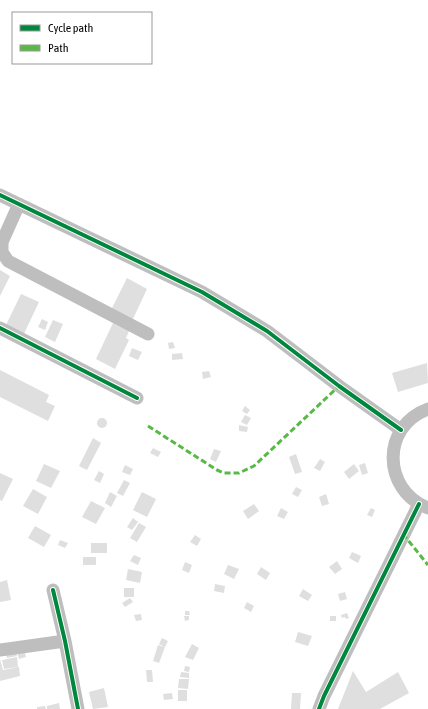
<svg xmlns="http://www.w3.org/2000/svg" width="428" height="709" viewBox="0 0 428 709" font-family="'Asap Condensed',sans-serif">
	<rect width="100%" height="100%" fill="#fff"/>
	<path fill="#dfdfdf" d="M0 270 10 276 0 296Z
		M127 278 147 289 132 321 111 310Z
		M21 294 39 302 22 338 4 329Z
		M42 319 48 322 45 330 38 327Z
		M53 320 63 324 55 342 45 337Z
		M113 323 129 331 126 338 129 340 115 369 96 359Z
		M173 342 175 348 169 349 168 343Z
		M132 348 142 352 138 360 129 356Z
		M182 353 183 359 172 360V354Z
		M427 363 428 383 398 392 392 373Z
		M0 370 49 395 46 402 55 406 48 421 0 397Z
		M209 371 211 377 203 379 202 372Z
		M245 406 250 410 247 414 242 411Z
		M245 415 251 418 247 425 241 422Z
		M97 423a5 5 0 1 1 10 0a5 5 0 1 1-10 0Z
		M239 425 248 427 247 432 239 431Z
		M93 438 101 443 87 470 79 466Z
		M153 448 161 452 158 457 150 453Z
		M214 449 221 451 216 462 210 459Z
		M296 454 302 472 295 474 289 457Z
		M320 459 325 462 320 471 314 468Z
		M365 463 368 473 362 475 359 465Z
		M44 464 60 471 51 488 36 481Z
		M354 464 359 471 349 479 344 472Z
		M125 465 133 469 130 475 122 472Z
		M99 471 104 474 100 483 94 480Z
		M0 473 13 479 2 501 0 500Z
		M124 480 130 483 123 496 117 493Z
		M296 487 302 490 298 497 292 494Z
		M33 489 47 497 38 514 23 506Z
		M110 492 117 496 111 507 105 503Z
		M142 492 156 499 147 517 133 510Z
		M326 494 329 504 322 506 319 497Z
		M91 501 105 508 96 524 82 517Z
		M254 504 259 511 248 519 243 511Z
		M281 508 288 512 284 519 277 516Z
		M371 508 375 510 372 517 367 515Z
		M133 518 138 522 132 530 127 527Z
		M139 523 146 527 137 542 130 538Z
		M35 526 51 535 44 547 28 538Z
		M195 535 201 539 197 546 190 542Z
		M60 540 68 543 65 548 58 545Z
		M91 543H107V553H91Z
		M352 552 361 556 358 563 349 558Z
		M134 555 141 558 138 565 130 561Z
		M83 557H96V565H83Z
		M337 561 342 569 335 574 329 567Z
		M185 562 192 565 189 573 182 570Z
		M228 565 239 569 234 579 224 574Z
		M261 567 270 573 266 580 257 574Z
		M128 569 142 572 140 583 126 580Z
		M7 580 11 600 0 602V582Z
		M215 584 225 586 224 593 214 591Z
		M124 588H134V597H124Z
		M303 589 312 595 308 601 299 596Z
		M345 592 347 599 340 601 338 594Z
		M130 598 133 602 125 607 122 603Z
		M247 602 254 606 251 612 244 608Z
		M185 611H189L190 615H185Z
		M347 613 349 618 346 619 345 617 342 618 341 615Z
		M141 614 142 620 136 621 134 615Z
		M184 616H189V620L185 621Z
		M330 616H336V621H330Z
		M298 632 312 636 308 646 295 642Z
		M162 638 168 641 165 647 159 644Z
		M192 644 199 648 193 660 185 657Z
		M158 645 165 647 159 663 153 661Z
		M24 649 26 657 19 659 17 652Z
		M15 650 17 656 7 658 5 653Z
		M17 657 18 667 4 669 2 660Z
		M0 659 3 670 19 667 20 676 0 681Z
		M185 666 190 667 189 672 184 671Z
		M146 670H152L153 682H147Z
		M353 671 366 692 398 672 409 693 380 709H338Z
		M181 672 189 673V678L180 677Z
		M179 679H189L188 689 178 688Z
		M104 688 108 707 93 709 89 692Z
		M178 690H187V701H178Z
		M172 693 173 699 164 700 163 694Z
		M292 693H301L300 709H291Z
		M59 703 60 709H47V706Z
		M45 706 46 709H37V707Z"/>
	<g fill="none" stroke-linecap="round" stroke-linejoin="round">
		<path stroke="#bebebe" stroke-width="13" d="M0 195 202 292 267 331 339 386 401 430
			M19 204 2 242V252L8 261 148 334
			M0 328 137 398
			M428 409C381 426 382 490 428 508
			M53 590 65 641 78 709
			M0 650 65 641
			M319 709 324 696 419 504"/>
		<path stroke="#58b947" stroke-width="3" stroke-dasharray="6 3" stroke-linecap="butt" d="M148 426 217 470 224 473H239L254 466 339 386
			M403 534 428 565"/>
		<defs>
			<path id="cycleway" d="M0 195 202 292 267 331 339 386 401 430
				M0 328 137 398
				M53 590 65 641 78 709
				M319 709 324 696 419 504"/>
		</defs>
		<use href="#cycleway" stroke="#fff" stroke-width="6"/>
		<use href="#cycleway" stroke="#00873e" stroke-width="4"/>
	</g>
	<rect x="12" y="12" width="140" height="52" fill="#ffffff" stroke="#999999"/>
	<rect x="20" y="25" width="20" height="6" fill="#00873e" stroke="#999999"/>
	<text x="48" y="32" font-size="12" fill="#000000">Cycle path</text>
	<rect x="20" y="45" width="20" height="6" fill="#58b947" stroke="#999999"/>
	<text x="48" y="52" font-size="12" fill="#000000">Path</text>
</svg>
